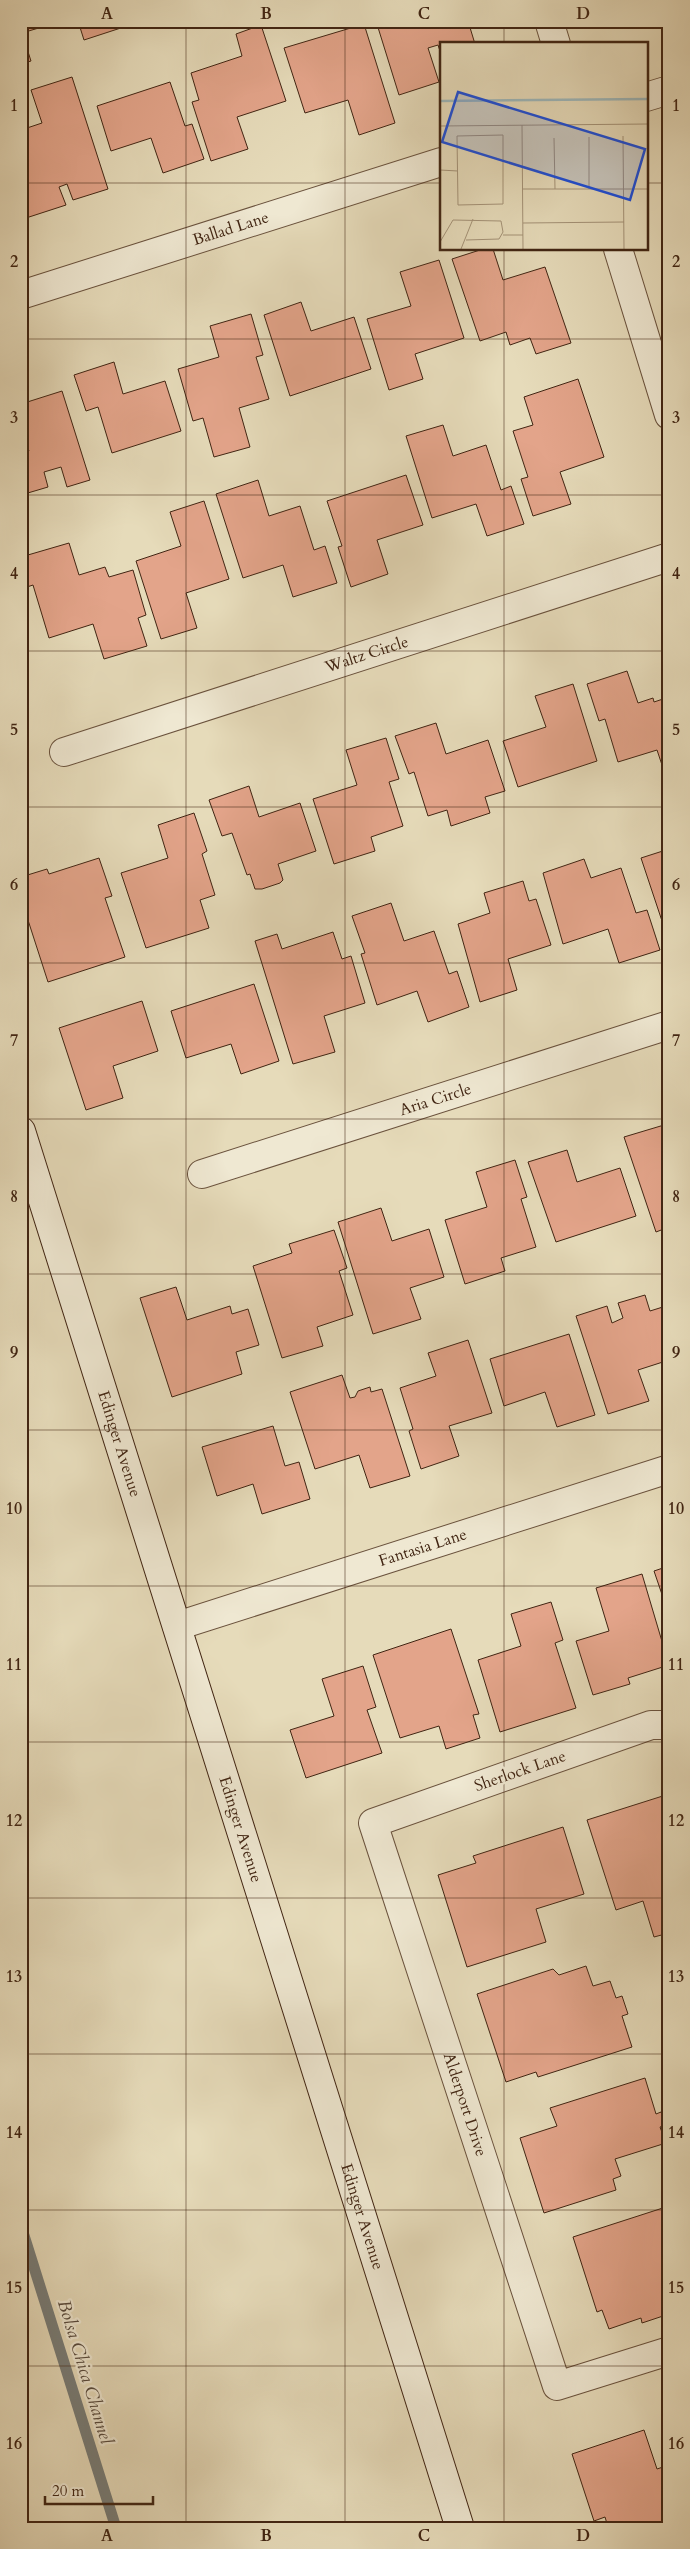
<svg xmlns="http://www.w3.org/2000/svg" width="690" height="2549" viewBox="0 0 690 2549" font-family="Cardo,serif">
	<rect width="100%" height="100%" fill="#e6dbba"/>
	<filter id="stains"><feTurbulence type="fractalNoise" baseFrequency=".004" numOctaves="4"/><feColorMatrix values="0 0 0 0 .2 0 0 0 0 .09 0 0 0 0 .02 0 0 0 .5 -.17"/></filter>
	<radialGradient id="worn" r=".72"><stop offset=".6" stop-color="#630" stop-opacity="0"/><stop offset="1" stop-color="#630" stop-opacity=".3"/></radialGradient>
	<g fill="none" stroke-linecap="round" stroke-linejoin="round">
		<path stroke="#787d78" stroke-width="11" d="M21 2226 116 2528"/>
	</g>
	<path fill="#e3a48a" stroke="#412513" d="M21 21H40L42 27 22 33 31 61 21 64Z
		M78 21H132L133 24 84 40Z
		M376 21H468L475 44H441V54L438 45 428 48 439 82 399 95Z
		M364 24 395 123 359 135 348 100 305 113 284 48Z
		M261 25 286 101 237 117 248 149 211 161 192 102 199 100 191 73 242 56 236 34Z
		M72 77 108 189 73 200 67 184 59 187 66 205 26 218 21 202V130L42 123 31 90Z
		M170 82 185 126 192 124 204 159 163 173 151 138 111 151 97 106Z
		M483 249H493L503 280 545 267 571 343 536 354 530 338 510 345 506 332 480 341 452 259Z
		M439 260 464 338 415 354 423 379 389 390 367 319 411 306 400 272Z
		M301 302 311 331 354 317 371 369 290 396 264 315Z
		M251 314 263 355 256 357 269 399 239 408 250 447 214 457 203 418 193 421 178 369 219 357 210 326Z
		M114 362 123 394 165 381 181 431 112 453 98 407 86 411 74 375Z
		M578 379 604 457 560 472 571 504 533 516 521 479 528 477 513 431 533 425 524 397Z
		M62 391 90 480 67 487 61 467 44 472 48 487 21 495V453L29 451 21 428V404Z
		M443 425 453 456 486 445 501 490 511 486 524 524 487 536 476 504 432 518 406 436Z
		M406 475 423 525 377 540 388 574 351 587 338 547 342 546 327 501Z
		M258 480 269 516 300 506 314 550 325 546 337 583 293 597 283 565 243 578 216 494Z
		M204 501 229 579 186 593 197 628 161 639 136 561 181 546 170 512Z
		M69 543 79 575 105 567 109 577 133 570 146 615 138 618 147 646 104 659 93 624 49 638 33 585 24 588 21 578V557Z
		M627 671 638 703 653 698 654 702 669 697V770L664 771 657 750 618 762 605 719 599 721 587 684Z
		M573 684 597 761 518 787 503 741 546 727 535 696Z
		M436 723 446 754 488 740 505 791 485 797 490 813 451 826 447 810 428 816 414 772 409 774 395 736Z
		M386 738 399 779 389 782 403 826 371 837 375 851 334 864 313 799 357 785 346 750Z
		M249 786 259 817 300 803 316 851 278 864 283 880 280 883 262 889H255L250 874 247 875 232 833 222 836 209 800Z
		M194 813 207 851 202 854 215 895 200 900 209 928 146 948 121 873 168 858 158 825Z
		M669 849V938L665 940 663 934 666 933 641 858Z
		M99 858 112 896 105 898 125 957 48 982 27 917 21 919V877L47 869 49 874Z
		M584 859 591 878 621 868 636 913 647 910 660 950 619 963 608 929 563 944 543 873Z
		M523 881 529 901 536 899 551 945 508 959 517 990 480 1002 458 924 490 913 484 893Z
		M391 903 404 941 434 931 449 974 457 971 469 1007 428 1022 417 991 377 1005 361 954 365 953 352 916Z
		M333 932 342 959 351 956 365 1003 324 1016 335 1052 293 1064 255 941 277 934 282 949Z
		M254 984 279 1061 241 1074 231 1044 186 1058 171 1011Z
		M142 1001 158 1051 113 1066 123 1098 86 1110 59 1028Z
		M669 1118V1227L656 1232 624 1137 664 1125 662 1120Z
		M567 1150 577 1182 620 1168 636 1216 556 1242 528 1162Z
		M515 1160 527 1197 521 1199 536 1247 501 1258 505 1271 465 1284 445 1220 487 1207 476 1172Z
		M381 1208 392 1241 429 1229 444 1277 410 1288 421 1319 373 1334 338 1222Z
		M334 1230 347 1268 339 1271 353 1315 317 1327 323 1346 282 1358 253 1266 292 1253 289 1244Z
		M176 1287 187 1320 230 1306 232 1314 248 1309 259 1345 236 1352 242 1374 172 1397 140 1298Z
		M645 1295 650 1311 666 1306 669 1315V1360L638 1370 649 1401 608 1414 576 1316 607 1306 612 1323 623 1318 618 1303Z
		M569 1334 595 1415 557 1427 545 1392 504 1406 490 1359Z
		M468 1340 492 1413 449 1426 459 1456 421 1469 409 1431 413 1429 400 1388 436 1376 428 1353Z
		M342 1375 350 1398 355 1397 358 1391 370 1387 371 1392 382 1389 410 1476 370 1488 359 1455 315 1469 290 1392Z
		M273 1426 285 1466 299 1462 310 1499 262 1514 253 1484 217 1496 202 1447Z
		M669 1566V1615L654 1571Z
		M642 1574 669 1665 628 1678 630 1684 593 1695 576 1641 609 1631 596 1588Z
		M551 1602 563 1640 555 1643 576 1708 500 1732 478 1660 521 1646 511 1614Z
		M451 1629 479 1714 473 1715 480 1738 446 1749 439 1726 400 1738 373 1655Z
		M363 1666 376 1707 367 1710 382 1753 306 1778 290 1730 334 1716 322 1679Z
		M669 1794V1933L654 1937 643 1901 616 1910 587 1820Z
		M563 1827 584 1894 536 1909 546 1942 467 1967 438 1875 476 1863 473 1856Z
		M586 1966 593 1986 610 1981 616 1998 622 1996 628 2014 622 2016 632 2047 538 2077 536 2072 506 2082 477 1994 553 1969 559 1975Z
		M645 2078 656 2114 661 2112 666 2125 660 2127 666 2143 615 2159 621 2176 613 2179 616 2190 544 2213 520 2138 557 2126 550 2108Z
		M669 2206V2314L642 2323 641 2318 609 2329 602 2310 597 2312 573 2237Z
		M644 2430 657 2469 669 2465V2528H606L608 2527 605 2517 594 2521 572 2454Z"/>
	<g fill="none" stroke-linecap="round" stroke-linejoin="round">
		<defs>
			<g id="minor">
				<path d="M549 21 556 44"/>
				<path d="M646 97 669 90"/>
				<path d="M618 249 669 415"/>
				<path id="s1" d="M21 295 441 162"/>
				<path id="s2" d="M64 752 669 557"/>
				<path id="s3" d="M202 1174 669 1025"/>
				<path id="s4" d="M177 1626 669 1469"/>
				<path id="s5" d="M669 1725H651L373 1823 557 2386 669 2351"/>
			</g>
			<g id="secondary">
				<path id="s6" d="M21 1131 460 2528"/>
			</g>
		</defs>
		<use href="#minor" stroke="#6a523d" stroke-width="30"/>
		<use href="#secondary" stroke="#412513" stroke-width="30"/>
		<use href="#minor" stroke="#efe8d2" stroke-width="28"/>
		<use href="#secondary" stroke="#efe8d2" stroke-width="28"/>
	</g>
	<path fill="none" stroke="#412513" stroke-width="1" stroke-opacity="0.55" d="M186 21V2528M345 21V2528M504 21V44M21 183H441M646 183H669M504 249V2528M21 339H669M21 495H669M21 651H669M21 807H669M21 963H669M21 1119H669M21 1274H669M21 1430H669M21 1586H669M21 1742H669M21 1898H669M21 2054H669M21 2210H669M21 2366H669"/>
	<g text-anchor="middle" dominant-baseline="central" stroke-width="4.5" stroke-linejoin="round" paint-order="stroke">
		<g font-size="16" fill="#412513" stroke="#efe8d2">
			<text stroke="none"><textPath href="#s1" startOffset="220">Ballad Lane</textPath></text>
			<text stroke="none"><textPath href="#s2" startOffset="318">Waltz Circle</textPath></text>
			<text stroke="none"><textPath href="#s3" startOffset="245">Aria Circle</textPath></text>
			<text stroke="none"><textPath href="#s6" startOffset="328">Edinger Avenue</textPath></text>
			<text stroke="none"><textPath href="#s4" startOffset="258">Fantasia Lane</textPath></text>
			<text transform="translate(520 1771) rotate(-19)">Sherlock Lane</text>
			<text stroke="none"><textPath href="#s6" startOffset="732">Edinger Avenue</textPath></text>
			<text stroke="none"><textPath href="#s5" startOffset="609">Alderport Drive</textPath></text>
			<text stroke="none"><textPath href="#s6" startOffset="1138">Edinger Avenue</textPath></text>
		</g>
		<g font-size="18" font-style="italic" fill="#584a3d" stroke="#efe8d2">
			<text transform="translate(85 2372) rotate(73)">Bolsa Chica Channel</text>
		</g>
	</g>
	<g transform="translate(440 42)">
		<rect width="208" height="208" fill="#e6dbba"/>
		<path fill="none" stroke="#9db8bc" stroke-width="2.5" d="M0 59 208 57"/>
		<path fill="none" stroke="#a49277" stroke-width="1" d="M82 83 83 207M0 84 208 82M63 93V162L18 163 17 94ZM183 94 184 207M149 95V147M114 96 115 147M0 128 18 129M82 147H208M83 181 184 180M63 193H83M0 200 13 178 61 179 63 190 59 197 26 198M21 207 33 177"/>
		<path fill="#1d4ed8" fill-opacity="0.15" stroke="#1d4ed8" stroke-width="2.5" d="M18 50 205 107 190 158 2 100Z"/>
		<rect width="208" height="208" fill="none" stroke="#412513" stroke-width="2.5"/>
	</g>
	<rect width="690" height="2549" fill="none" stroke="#e6dbba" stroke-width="55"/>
	<path d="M45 2496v8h108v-8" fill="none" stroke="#412513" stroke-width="2.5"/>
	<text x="52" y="2496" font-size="15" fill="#412513" stroke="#efe8d2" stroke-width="4" paint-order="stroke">20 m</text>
	<rect x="28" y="28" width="634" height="2494" fill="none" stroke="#412513" stroke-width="2"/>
	<g font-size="16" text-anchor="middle" font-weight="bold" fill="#412513">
		<text x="107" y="19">A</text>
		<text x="266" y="19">B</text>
		<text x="424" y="19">C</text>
		<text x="583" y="19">D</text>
		<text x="14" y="111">1</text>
		<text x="676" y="111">1</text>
		<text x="14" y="267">2</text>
		<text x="676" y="267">2</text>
		<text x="14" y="423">3</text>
		<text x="676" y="423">3</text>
		<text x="14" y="579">4</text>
		<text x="676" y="579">4</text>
		<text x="14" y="735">5</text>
		<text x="676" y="735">5</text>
		<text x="14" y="890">6</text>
		<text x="676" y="890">6</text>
		<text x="14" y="1046">7</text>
		<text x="676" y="1046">7</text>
		<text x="14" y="1202">8</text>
		<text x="676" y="1202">8</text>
		<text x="14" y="1358">9</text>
		<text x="676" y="1358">9</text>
		<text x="14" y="1514">10</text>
		<text x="676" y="1514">10</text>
		<text x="14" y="1670">11</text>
		<text x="676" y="1670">11</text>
		<text x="14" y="1826">12</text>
		<text x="676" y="1826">12</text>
		<text x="14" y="1982">13</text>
		<text x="676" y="1982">13</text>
		<text x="14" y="2138">14</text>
		<text x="676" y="2138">14</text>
		<text x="14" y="2293">15</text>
		<text x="676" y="2293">15</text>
		<text x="14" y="2449">16</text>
		<text x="676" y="2449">16</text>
		<text x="107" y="2541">A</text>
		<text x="266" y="2541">B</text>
		<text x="424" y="2541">C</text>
		<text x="583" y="2541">D</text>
	</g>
	<rect width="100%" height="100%" filter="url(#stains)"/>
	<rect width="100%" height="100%" fill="url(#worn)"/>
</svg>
